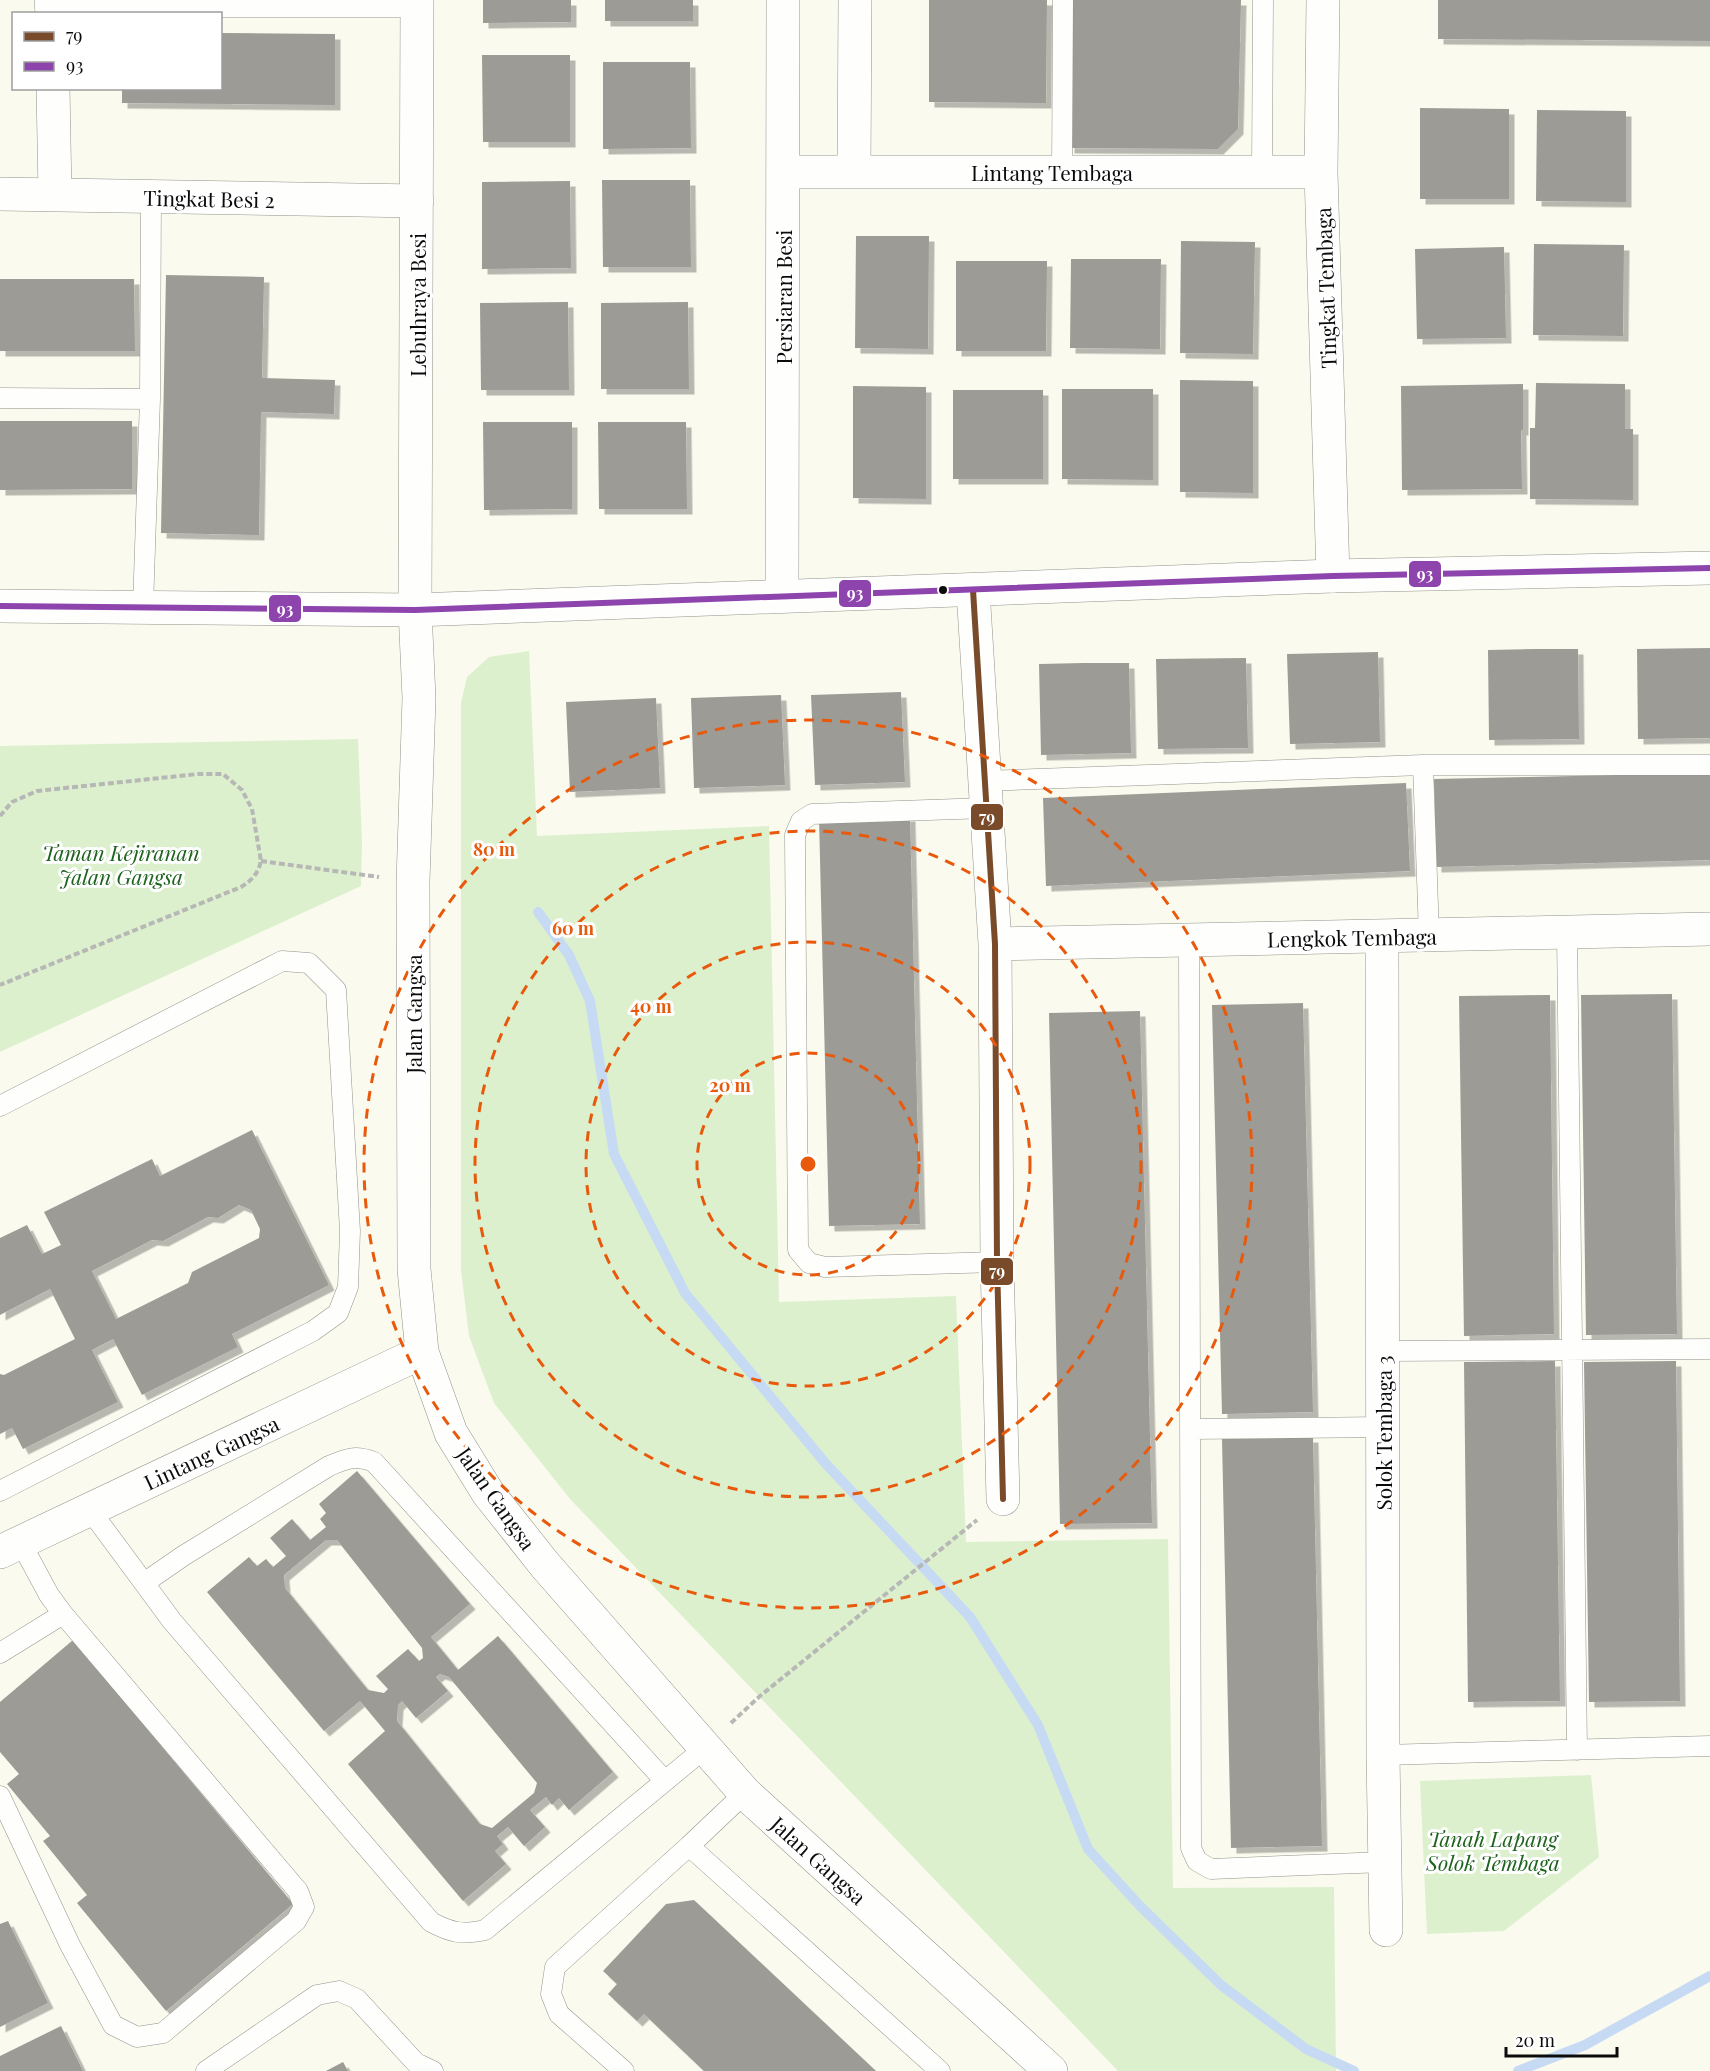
<svg xmlns="http://www.w3.org/2000/svg" width="1710" height="2071" viewBox="0 0 1710 2071" font-family="'Playfair Display',serif">
	<defs>
		<filter id="shadow"><feDropShadow dx="5.5" dy="5.5" stdDeviation="0" flood-color="#0004"/></filter>
	</defs>
	<rect width="100%" height="100%" fill="#fafaee"/>
	<path fill="#dcf0ce" d="M529 651 537 836 769 826 779 1302 956 1296 966 1542 1168 1539 1173 1888 1334 1887 1336 2071H1118L570 1499 494 1403 469 1336 461 1270V703L467 677 489 657Z
		M358 739 362 842 361 886 0 1052V746Z
		M1591 1775 1599 1857 1504 1931 1427 1934 1420 1781Z"/>
	<g fill="none" stroke-linecap="round" stroke-linejoin="round">
		<path stroke="#c6daf4" stroke-width="10" d="M538 912 569 955 590 1001 614 1154 685 1293 826 1464 970 1617 1038 1725 1088 1849 1140 1906 1221 1985 1306 2049 1354 2071
			M1518 2071 1585 2045 1710 1976"/>
	</g>
	<path fill="#9c9b95" fill-rule="evenodd" filter="url(#shadow)" d="M483 0H571V22L483 23Z
		M605 0H693V21H605Z
		M929 0H1047L1046 103 929 102Z
		M1070 0H1241L1238 129 1218 149 1069 148Z
		M1438 0H1710V41L1438 39Z
		M220 33 335 34V105L122 103V88H220Z
		M482 55H570V142H483Z
		M603 62H690L691 148 603 149Z
		M1420 108 1509 109V199H1420Z
		M1537 110 1626 111V202L1536 201Z
		M602 180H690L691 267H603Z
		M570 181 571 268 482 269V182Z
		M856 236H929L928 349 855 348Z
		M1181 241 1255 242 1253 354 1180 353Z
		M1534 244 1624 245 1623 336 1533 335Z
		M1504 247 1506 338 1417 339 1415 249Z
		M1071 259H1161L1160 349 1070 348Z
		M956 261H1047L1046 351H956Z
		M166 275 264 277 262 378 335 380 334 414 261 412 259 535 161 533Z
		M0 279H134L135 351H0Z
		M568 302 569 390H481L480 303Z
		M688 302 689 389H601V303Z
		M1180 380 1253 381V493L1180 492Z
		M1536 383 1625 384V429H1633V500L1530 499V428H1535Z
		M1523 384V430H1521L1522 489 1402 490 1401 386Z
		M853 386 926 387V499L853 498Z
		M1062 389H1153V480L1062 479Z
		M953 390H1043V479H953Z
		M0 421H132V489L0 490Z
		M483 422H572V509L484 510Z
		M598 422H686L687 509H599Z
		M1710 648V738L1638 739 1637 649Z
		M1534 649H1578L1579 739 1489 740 1488 650Z
		M1378 652 1380 742 1290 744 1287 654Z
		M1246 658 1248 748 1158 749 1156 659Z
		M1084 663H1129L1131 753 1041 755 1039 664Z
		M901 692 905 782 815 785 811 695Z
		M781 695 785 785 694 788 691 698Z
		M656 698 660 788 570 792 566 702Z
		M1710 773V860L1436 867 1434 779Z
		M1406 783 1410 871 1046 886 1043 798Z
		M910 816 920 1224 829 1226 819 818Z
		M1672 994 1677 1334 1586 1335 1581 995Z
		M1550 995 1554 1334 1464 1336 1459 996Z
		M1303 1003 1313 1412 1222 1414 1212 1005Z
		M1140 1011 1152 1523 1060 1524 1049 1013Z
		M252 1130 329 1285 232 1334 238 1347 142 1395 113 1339 92 1350 118 1402 23 1449 12 1428 0 1434V1374L4 1375 75 1339 50 1289 0 1315V1238L27 1225 42 1254 61 1245 44 1212 152 1159 160 1176ZM239 1205 251 1210 260 1229 259 1238 192 1272 188 1283 116 1319 92 1271 152 1240 163 1241 208 1217 218 1218Z
		M1555 1361 1560 1701 1468 1702 1464 1362Z
		M1676 1361 1680 1701 1589 1702 1584 1362Z
		M1313 1437 1322 1846 1231 1848 1222 1439Z
		M357 1471 470 1604 431 1637 458 1670 498 1636 613 1772 569 1810 559 1798 552 1805 546 1797 530 1810 545 1827 524 1846 508 1827 497 1836 503 1844 495 1851 506 1864 463 1901 348 1764 385 1731 360 1701 324 1731 207 1592 249 1557 257 1566 266 1559 273 1567 286 1556 270 1538 292 1519 310 1540 326 1527 320 1519 326 1513 319 1504ZM326 1540H337L422 1648 423 1658 419 1661 408 1649 376 1676 388 1689 384 1693 368 1690 285 1588 284 1575ZM440 1674 449 1677 537 1783 534 1793 492 1828 480 1824 397 1721 398 1705 402 1701 416 1718 448 1691 436 1677Z
		M73 1640 293 1904 166 2011 77 1903 87 1895 43 1841 50 1836 7 1784 19 1774 0 1752V1702Z
		M694 1900 876 2071H704L644 2014 637 2021 608 1994 617 1984 603 1971 666 1904Z
		M8 1921 48 2003 0 2027V1924Z
		M61 2026 83 2071H0V2056Z
		M343 2062 348 2071H326Z"/>
	<g fill="none" stroke-linecap="round" stroke-linejoin="round">
		<defs>
			<path id="service" d="M52 7H417
				M1062 172 1063 0
				M1262 172 1263 0
				M0 398 150 399
				M143 607 150 399 151 197
				M1423 765 1429 935
				M985 781 1423 765H1710
				M987 808 812 814 801 821 795 835 798 1250 809 1263 825 1267 997 1262
				M1567 932 1577 1750
				M1189 940 1191 1848 1197 1861 1211 1869 1384 1862
				M0 1106 282 961 309 963 336 990 350 1231 348 1287 338 1313 313 1331 0 1491
				M1383 1351 1710 1349
				M1191 1429 1383 1427
				M90 1510 144 1583
				M0 1653 63 1614
				M1383 1755 1710 1746
				M665 1781 374 1462C355 1455 348 1458 329 1466L183 1556 144 1583 172 1621 431 1922C452 1933 462 1935 485 1930L705 1748
				M0 1796 70 1945 113 2025 137 2037 163 2033 296 1921 304 1907 298 1891 63 1614 49 1595 21 1543
				M689 1846 745 1793
				M206 2071 317 1995 339 1991 357 1999 416 2063 433 2071
				M624 2071 559 2014 551 1994 555 1967 689 1846 940 2071"/>
			<path id="minor" d="M51 0 52 14
				M417 0 415 610 419 698 413 882 414 1269 422 1352 451 1433 488 1493 545 1565 745 1793 1051 2071
				M1323 0 1321 172 1333 576
				M53 88 55 194
				M783 172H1321
				M854 172 855 0
				M0 194 417 201
				M973 590 995 944 997 1262 1003 1499
				M782 595 783 0
				M1382 936 1383 1755 1386 1930
				M995 944 1710 929
				M0 1552 422 1352"/>
			<path id="tertiary" d="M0 606 415 610 1333 576 1710 568"/>
		</defs>
		<use href="#service" stroke="#93938d" stroke-width="21"/>
		<use href="#minor" stroke="#93938d" stroke-width="34"/>
		<use href="#tertiary" stroke="#93938d" stroke-width="34"/>
		<path stroke="#b7b7b5" stroke-width="4" stroke-dasharray="6 3" stroke-linecap="butt" d="M0 816 12 802 37 791 198 774H223L242 790 252 809 261 861C258 874 252 880 241 887L0 985
			M261 861 379 877
			M731 1723 760 1696 977 1520"/>
		<use href="#service" stroke="#fefefc" stroke-width="20"/>
		<use href="#minor" stroke="#fefefc" stroke-width="33"/>
		<use href="#tertiary" stroke="#fefefc" stroke-width="33"/>
		<defs>
			<path id="bus-1" d="M973 590 995 944 997 1262 1003 1499"/>
			<path id="bus-2" d="M0 606 415 610 1333 576 1710 568"/>
		</defs>
		<use href="#bus-1" stroke="#fff" stroke-width="10"/>
		<use href="#bus-2" stroke="#fff" stroke-width="10"/>
		<use href="#bus-1" stroke="#7a4b2a" stroke-width="6"/>
		<use href="#bus-2" stroke="#8e44ad" stroke-width="6"/>
	</g>
	<g fill="none" stroke="#e8590c" stroke-width="3" stroke-dasharray="10 8">
		<circle cx="808" cy="1164" r="111"/>
		<circle cx="808" cy="1164" r="222"/>
		<circle cx="808" cy="1164" r="333"/>
		<circle cx="808" cy="1164" r="444"/>
	</g>
	<circle fill="#0b0b0b" stroke="#fff" stroke-width="2" cx="943" cy="590" r="5"/>
	<g text-anchor="middle" dominant-baseline="central" stroke-width="6" stroke-linejoin="round" paint-order="stroke">
		<g font-size="21" fill="#0b0b0b" stroke="#fff">
			<text x="1052" y="172">Lintang Tembaga</text>
			<text transform="translate(209 198) rotate(1)">Tingkat Besi 2</text>
			<text transform="translate(1325 288) rotate(-92)">Tingkat Tembaga</text>
			<text transform="translate(783 297) rotate(-90)">Persiaran Besi</text>
			<text transform="translate(417 305) rotate(-90)">Lebuhraya Besi</text>
			<text transform="translate(1352 937) rotate(-1)">Lengkok Tembaga</text>
			<text transform="translate(413 1014) rotate(-90)">Jalan Gangsa</text>
			<text transform="translate(1383 1433) rotate(-90)">Solok Tembaga 3</text>
			<text transform="translate(211 1452) rotate(-25)">Lintang Gangsa</text>
			<text transform="translate(497 1498) rotate(55)">Jalan Gangsa</text>
			<text transform="translate(819 1860) rotate(42)">Jalan Gangsa</text>
		</g>
		<g font-size="21" font-style="italic" fill="#1d621d" stroke="#fff">
			<text x="121" y="852">Taman Kejiranan<tspan x="121" dy="24">Jalan Gangsa</tspan></text>
			<text x="1493" y="1838">Tanah Lapang<tspan x="1493" dy="24">Solok Tembaga</tspan></text>
		</g>
	</g>
	<circle cx="808" cy="1164" r="9" fill="#e8590c" stroke="#fff" stroke-width="3"/>
	<g font-size="18" text-anchor="middle" font-weight="bold" fill="#e8590c" stroke="#fff" stroke-width="6" stroke-linejoin="round" paint-order="stroke">
		<text x="494" y="856">80 m</text>
		<text x="573" y="935">60 m</text>
		<text x="651" y="1013">40 m</text>
		<text x="730" y="1092">20 m</text>
	</g>
	<g stroke="#fff" stroke-width="2">
		<rect x="1408" y="560" width="34" height="28" rx="6" fill="#8e44ad"/>
		<rect x="838" y="579" width="34" height="29" rx="6" fill="#8e44ad"/>
		<rect x="268" y="594" width="34" height="29" rx="6" fill="#8e44ad"/>
		<rect x="970" y="803" width="34" height="28" rx="6" fill="#7a4b2a"/>
		<rect x="980" y="1257" width="34" height="29" rx="6" fill="#7a4b2a"/>
	</g>
	<g font-size="16" text-anchor="middle" font-weight="bold" fill="#fff">
		<text x="1425" y="580">93</text>
		<text x="855" y="599">93</text>
		<text x="285" y="615">93</text>
		<text x="987" y="823">79</text>
		<text x="997" y="1277">79</text>
	</g>
	<rect x="12" y="12" width="210" height="78" fill="#ffffff" stroke="#9d9d9d" stroke-width="1.5"/>
	<rect x="24" y="32" width="30" height="9" fill="#7a4b2a" stroke="#9d9d9d" stroke-width="1.5"/>
	<text x="66" y="42" font-size="18" fill="#0b0b0b">79</text>
	<rect x="24" y="62" width="30" height="9" fill="#8e44ad" stroke="#9d9d9d" stroke-width="1.5"/>
	<text x="66" y="72" font-size="18" fill="#0b0b0b">93</text>
	<path d="M1506 2047v9h111v-9" fill="none" stroke="#0b0b0b" stroke-width="3"/>
	<text x="1515" y="2047" font-size="18" fill="#0b0b0b" stroke="#ffffff" stroke-width="4.5" paint-order="stroke">20 m</text>
</svg>
